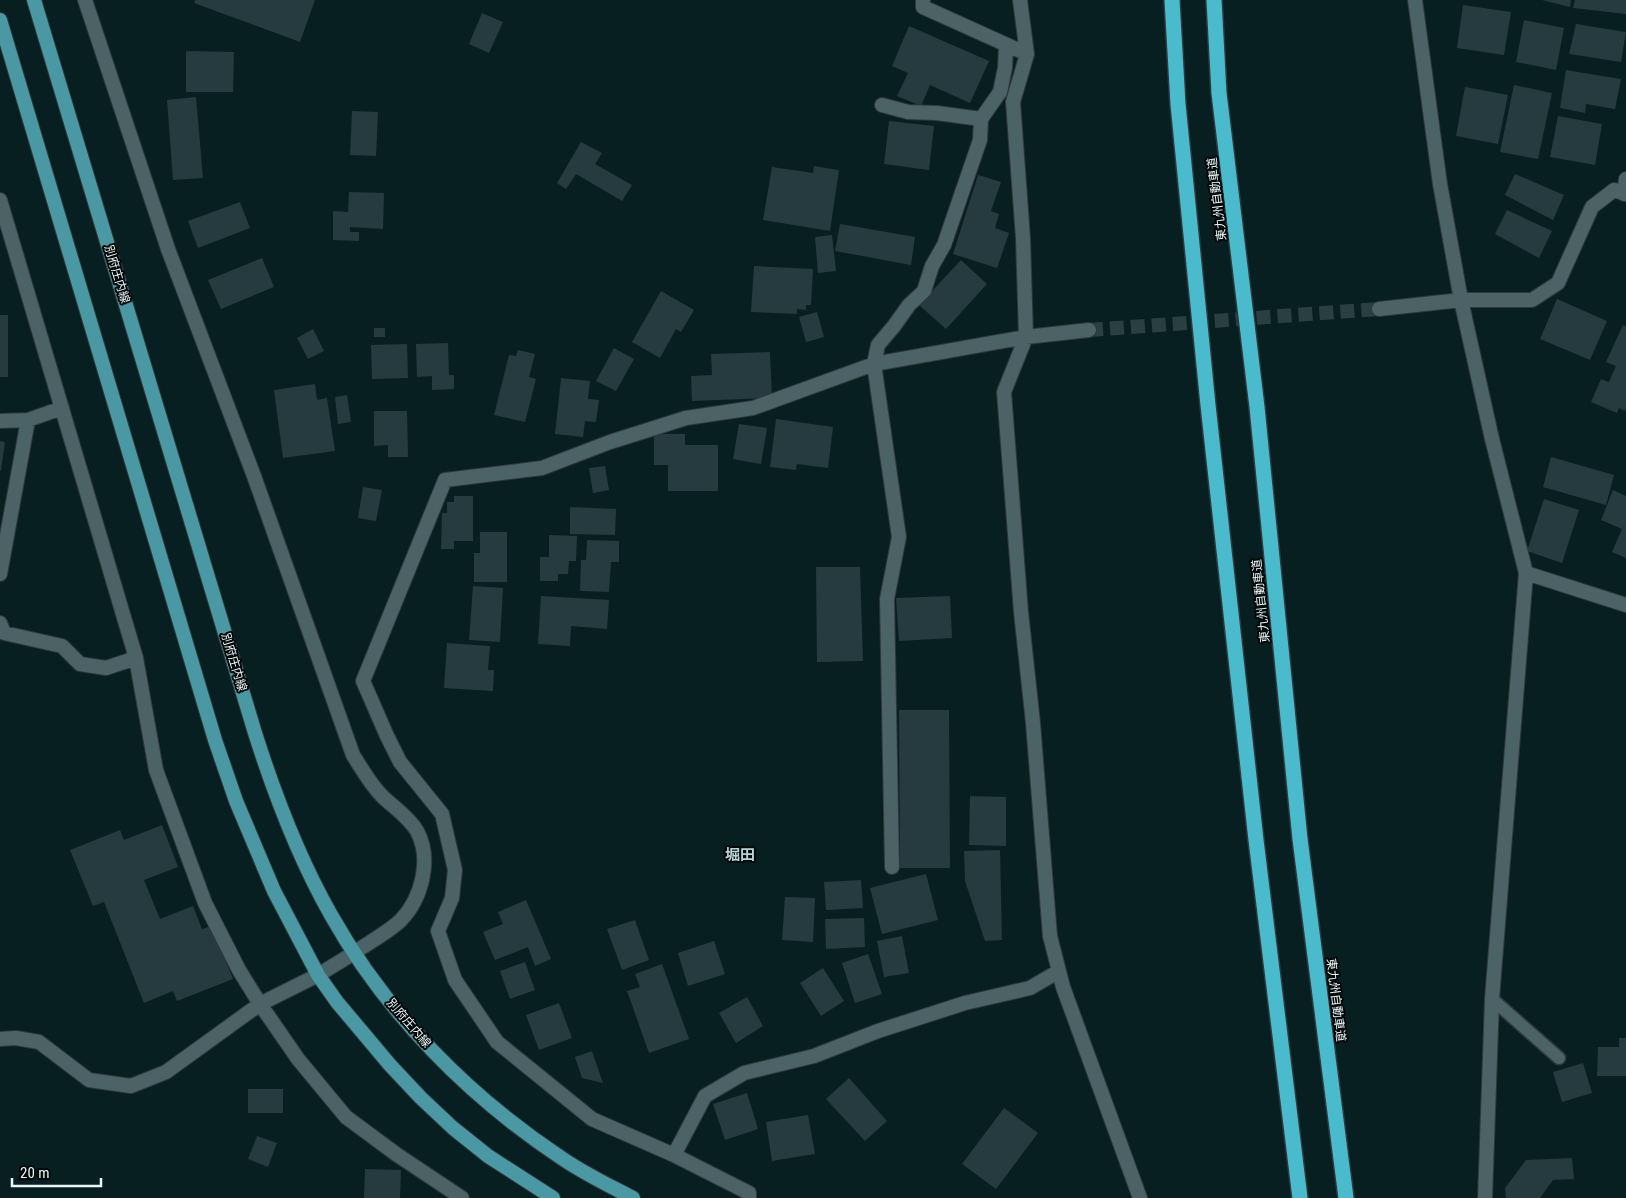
<svg xmlns="http://www.w3.org/2000/svg" width="1626" height="1198" viewBox="0 0 1626 1198" font-family="'Roboto Condensed','Noto Sans JP',sans-serif">
	<rect width="100%" height="100%" fill="#081f22"/>
	<path fill="#253b3f" d="M195 0H315L300 42 194 3Z
		M1542 0H1571L1570 7Z
		M1575 0H1626V14L1573 8Z
		M1463 5 1511 12 1504 55 1457 48Z
		M482 13 503 22 489 53 469 44Z
		M1524 20 1564 28 1556 70 1516 62Z
		M1576 24 1626 32 1621 62 1569 54Z
		M909 26 989 61 970 103 930 85 921 106 897 96 908 73 892 66Z
		M186 51 234 52 233 92H186Z
		M1566 70 1621 79 1615 109 1586 104 1585 113 1560 108Z
		M1514 85 1552 93 1538 159 1500 152Z
		M1465 87 1508 95 1498 144 1456 136Z
		M196 97 203 178 173 180 167 100Z
		M352 111 378 112 376 156 350 155Z
		M1558 116 1602 124 1595 165 1550 157Z
		M889 121 934 126 929 170 884 164Z
		M581 142 602 153 595 164 632 185 622 201 576 174 566 189 557 183Z
		M814 166 839 170 830 231 763 220 772 167 813 173Z
		M1515 174 1564 195 1553 220 1505 195Z
		M978 175 1001 182 991 211 999 214 995 228 1009 233 997 268 953 254Z
		M349 192 384 193 383 229 350 227V232H359V241L333 240V211L348 212Z
		M240 202 250 228 198 248 188 221Z
		M1507 210 1552 231 1539 258 1495 234Z
		M840 224 915 237 911 265 835 251Z
		M832 235 836 271 818 273 815 237Z
		M262 258 274 287 221 309 208 280Z
		M961 260 987 284 946 329 919 305Z
		M754 266 813 269 811 305H806V310L797 309V314L751 312Z
		M661 291 694 310 681 332 676 329 660 358 632 342Z
		M1557 299 1607 321 1590 360 1540 339Z
		M817 312 824 337 806 342 799 317Z
		M0 315H8V377H0Z
		M1623 325 1626 326V408L1625 411 1619 408 1617 413 1591 402 1601 379 1609 382 1616 366 1606 362Z
		M374 328H385V337H374Z
		M313 329 324 351 308 359 297 338Z
		M448 343 449 375H454V389L432 390V376L417 377 416 344Z
		M407 344 408 378 372 379 371 345Z
		M614 348 634 359 616 391 596 381Z
		M518 350 535 354 529 377 536 379 525 422 494 415 509 355 516 356Z
		M770 352 772 398 692 401 691 376 712 375 711 354Z
		M561 378 590 381 588 399 599 400 596 422 585 421 583 437 555 434Z
		M315 384 317 400 327 398 335 451 283 458 274 390Z
		M347 395 351 422 338 424 335 397Z
		M374 411H407L408 457H388V445L374 446Z
		M776 419 833 427 828 468 797 464 796 470 770 467Z
		M739 424 767 428 761 464 733 459Z
		M654 434H685V445H718V491H668V465H654Z
		M0 441 5 442 1 471 0 470Z
		M1551 457 1614 475 1606 505 1543 487Z
		M605 466 609 490 593 493 589 468Z
		M363 487 382 490 376 521 358 518Z
		M1613 490 1626 496V558L1612 552 1622 529 1601 520Z
		M454 496H473V541H454V549H441L442 513H447V502H454Z
		M1544 499 1579 510 1562 563 1527 551Z
		M570 507 616 509 615 535 570 534Z
		M480 532H507V582H474V553H480Z
		M549 535 577 536 576 561H569L568 574H558V581H540V557H549Z
		M587 540 619 541V562H611L609 592 580 591 581 560H586Z
		M816 567H860L863 661 817 662Z
		M473 586 503 588 500 642 469 640Z
		M541 596 609 600 607 629 571 626 570 646 538 644Z
		M950 596 952 638 899 641 896 598Z
		M447 643 490 646 488 670H494L493 691 444 688Z
		M899 710H949L950 868H900Z
		M970 796 1006 797V846L969 845Z
		M162 825 178 867 144 880 160 919 193 906 202 929 212 926 233 979 177 1001 173 991 144 1003 104 902 93 906 70 850 120 830 124 840Z
		M1000 850 1002 940 985 941 965 881 964 851Z
		M926 874 938 920 882 934 870 888Z
		M861 880 863 908 826 910 824 882Z
		M785 897 815 898 813 942 782 940Z
		M526 900 551 959 535 966 528 947 495 960 483 932 503 924 498 912Z
		M864 918 865 947 826 949 825 919Z
		M635 920 649 960 622 970 607 929Z
		M902 936 909 973 884 977 877 941Z
		M714 941 725 974 688 986 678 953Z
		M868 954 882 994 855 1003 842 963Z
		M525 962 535 990 510 999 500 971Z
		M662 964 689 1039 649 1053 627 991 640 987 635 974Z
		M823 968 844 1001 821 1016 800 983Z
		M747 997 763 1026 736 1043 719 1013Z
		M559 1003 572 1038 539 1050 526 1015Z
		M1619 1038H1626V1076H1597L1598 1047H1619Z
		M592 1051 603 1083 582 1078 575 1057Z
		M1583 1063 1592 1093 1562 1102 1553 1072Z
		M849 1078 887 1121 865 1141 826 1099Z
		M248 1089H283V1113H248Z
		M747 1093 758 1129 725 1140 713 1104Z
		M1004 1108 1038 1133 996 1189 962 1164Z
		M808 1115 815 1154 772 1161 766 1122Z
		M257 1136 277 1143 268 1167 248 1159Z
		M1572 1158 1574 1179 1553 1180 1540 1198H1506L1505 1188 1526 1160Z
		M365 1169 401 1170 400 1198H364Z"/>
	<g fill="none" stroke-linecap="round" stroke-linejoin="round">
		<path stroke="#2a3f42" stroke-width="14" stroke-dasharray="14 7" stroke-linecap="butt" d="M1089 330 1379 309"/>
		<defs>
			<path id="service" d="M1492 999 1559 1058"/>
			<path id="minor" d="M85 0 168 249
				M923 0V7L1027 54
				M1020 0 1027 54 1013 102 1023 238 1026 337 1004 392 1021 612 1033 723 1050 936 1063 987 1140 1198
				M1415 0 1440 184 1461 300 1492 439 1526 573 1492 999 1485 1198
				M882 105 908 112 937 113 981 119 980 140 944 245 932 266 924 291 909 305 894 326 878 345 874 364 899 537 887 599 892 867
				M981 119 1000 92 1005 68 1006 45
				M1624 194 1626 179
				M0 200 136 658 156 770 205 903 239 970 260 1004 298 1059 346 1117 396 1154 462 1198
				M1379 309 1461 300H1532L1558 283 1592 207 1614 190 1626 194
				M0 421 28 420 62 408
				M1526 573 1626 605
				M0 574 28 420
				M0 623 4 633 62 646 80 664 106 668 136 658
				M0 1039 16 1038 39 1042 89 1080 131 1086 166 1072 260 1004 318 975 354 953
				M674 1155 705 1096 744 1073 814 1056 878 1031 965 1003 1030 988 1059 971
				M749 1198V1193L674 1155 592 1119 497 1042 455 980 438 931 452 898 455 870 442 814 400 762 387 736 363 681 445 480 542 468 610 442 686 418 753 408 874 364 1026 337 1089 330"/>
			<path id="tertiary" d="M168 249 254 476 353 755C362 769 370 784 382 796 393 807 408 816 417 831 432 859 422 898 401 920 390 931 368 943 354 953"/>
			<path id="primary" d="M34 0 255 733C275 796 298 857 331 915 386 1013 469 1097 563 1159 585 1174 610 1186 633 1198
				M0 20 215 740 236 801 274 891 318 975 337 1002 390 1065 421 1098 453 1128 488 1156 553 1198"/>
			<path id="motorway" d="M1172 0 1178 104 1208 405 1256 840 1300 1198
				M1214 0 1219 93 1257 407 1300 839 1346 1198"/>
		</defs>
		<use href="#service" stroke="#2f383b" stroke-width="15"/>
		<use href="#minor" stroke="#2f383b" stroke-width="16"/>
		<use href="#tertiary" stroke="#2f383b" stroke-width="16"/>
		<use href="#primary" stroke="#2f383b" stroke-width="16"/>
		<use href="#motorway" stroke="#2f383b" stroke-width="18"/>
		<use href="#service" stroke="#4b6366" stroke-width="12"/>
		<use href="#minor" stroke="#4b6366" stroke-width="14"/>
		<use href="#tertiary" stroke="#4b6366" stroke-width="14"/>
		<use href="#primary" stroke="#4a98a3" stroke-width="14"/>
		<use href="#motorway" stroke="#49bbcc" stroke-width="15"/>
	</g>
	<g text-anchor="middle" dominant-baseline="central" stroke-width="4" stroke-linejoin="round" paint-order="stroke">
		<g font-size="12" fill="#eaf7f9" stroke="#020708">
			<text transform="translate(1217 199) rotate(-97)">東九州自動車道</text>
			<text transform="translate(117 274) rotate(73)">別府庄内線</text>
			<text transform="translate(1261 601) rotate(-96)">東九州自動車道</text>
			<text transform="translate(234 662) rotate(73)">別府庄内線</text>
			<text transform="translate(1336 1000) rotate(83)">東九州自動車道</text>
			<text transform="translate(409 1023) rotate(49)">別府庄内線</text>
		</g>
		<g font-size="15" font-weight="bold" fill="#bad4d8" stroke="#020708">
			<text x="740" y="855">堀田</text>
		</g>
	</g>
	<path d="M12 1178v8h89v-8" fill="none" stroke="#eaf7f9" stroke-width="2.5"/>
	<text x="20" y="1178" font-size="15" fill="#eaf7f9" stroke="#020708" stroke-width="4" paint-order="stroke">20 m</text>
</svg>
